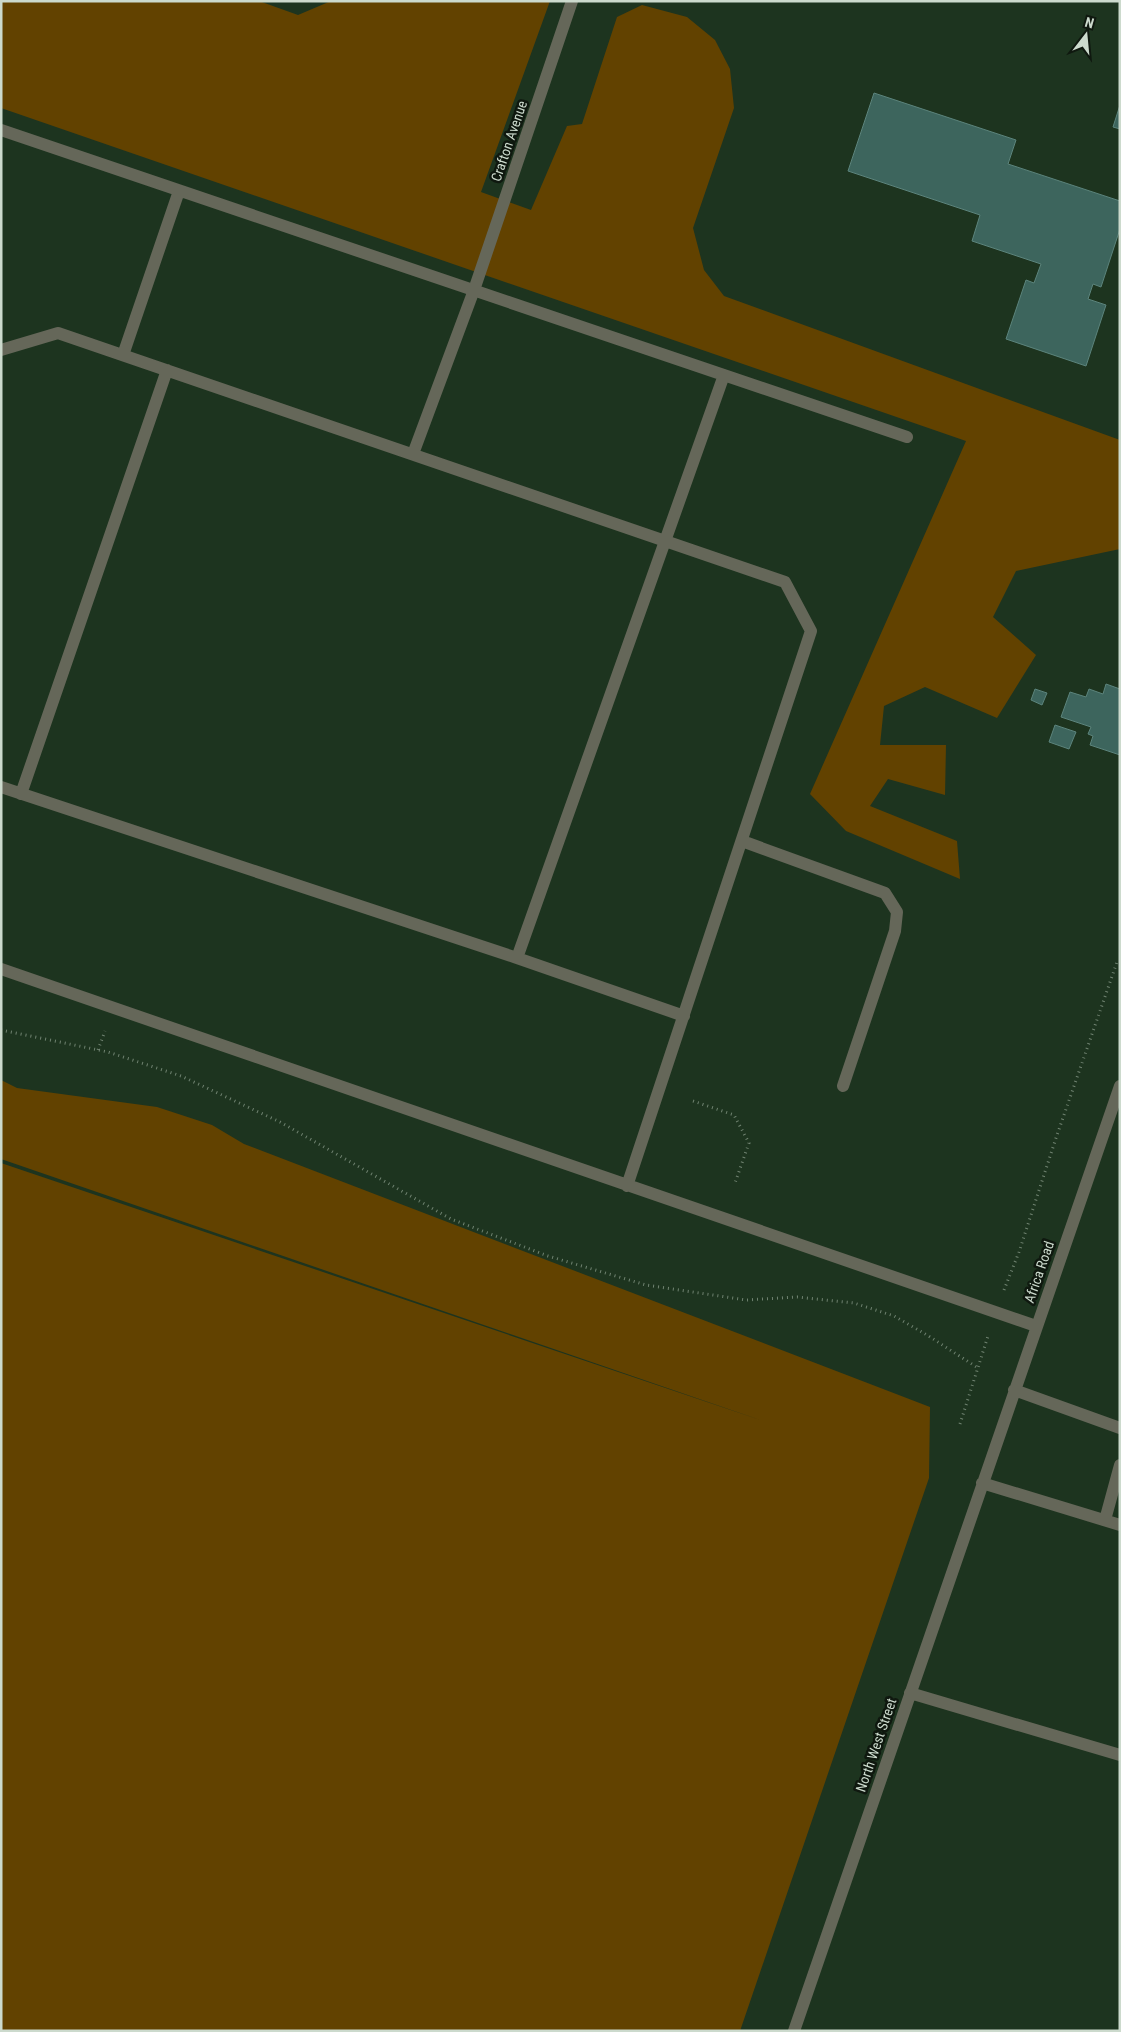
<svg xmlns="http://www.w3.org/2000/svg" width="1121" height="2032" viewBox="0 0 1121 2032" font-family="'Roboto Condensed',sans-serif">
	<rect width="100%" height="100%" fill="#1d341f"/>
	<path fill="#624200" d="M1 1H259L298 15 331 1H550L481 192 531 210 567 126 582 124 617 17 642 5 687 17 715 40 730 69 734 108 693 228 704 270 724 296 1120 440V549L1016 571 993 617 1036 655 997 718 925 687 884 706 880 745H946L945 795 888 779 870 806 957 841 960 879 846 831 810 794 966 441 1 108Z
		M1 1080 17 1088 157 1107 212 1125 244 1144 930 1407 929 1478 740 2031H1V1163L772 1424 1 1159Z"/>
	<path fill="#3d655d" stroke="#5c847c" d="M874 93 1016 140 1008 164 1120 201V229L1101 287 1093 284 1088 299 1106 305 1086 366 1006 339 1026 280 1034 283 1041 264 972 241 980 215 848 171Z
		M1120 105V129L1113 127Z
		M1106 684 1120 689V755L1090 745 1093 736 1088 734 1091 727 1061 717 1070 692 1086 697 1089 689 1103 694Z
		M1035 689 1047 693 1042 705 1031 700Z
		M1055 725 1076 732 1069 749 1049 742Z"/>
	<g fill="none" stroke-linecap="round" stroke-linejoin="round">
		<path stroke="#708371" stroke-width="3" stroke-dasharray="1 4" stroke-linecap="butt" d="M1 1030 108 1052 181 1076 280 1122 451 1219 548 1256 646 1285 746 1300 797 1297 854 1303 894 1316 927 1335 978 1368
			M98 1050 105 1031
			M693 1101 734 1115 749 1143 735 1183
			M1004 1290 1019 1252 1056 1138 1117 962
			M960 1424 988 1336"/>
		<path stroke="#656759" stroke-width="12" d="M1 130 907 437
			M1 350 58 333 785 582 811 631 627 1186
			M123 355 179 191
			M413 454 474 290 572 1
			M1 787 517 958 684 1016
			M21 794 167 370
			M742 841 885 893 897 912 895 931 843 1086
			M517 958 724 375
			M1 969 1036 1326
			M1014 1390 1120 1428
			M982 1483 1120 1525
			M1105 1520 1120 1465
			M910 1693 1120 1755
			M794 2031 1120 1086"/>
	</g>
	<g text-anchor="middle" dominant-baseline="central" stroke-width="5" stroke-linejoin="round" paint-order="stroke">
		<g font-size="14" fill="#ccdacd" stroke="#0f180f">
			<text transform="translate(509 141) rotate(-71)">Crafton Avenue</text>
			<text transform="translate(1039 1272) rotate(-71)">Africa Road</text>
			<text transform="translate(876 1745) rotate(-71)">North West Street</text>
		</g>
	</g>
	<rect width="1121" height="2032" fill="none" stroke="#ccdacd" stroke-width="5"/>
	<g transform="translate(1086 35) rotate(16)" stroke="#0f180f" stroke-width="4" paint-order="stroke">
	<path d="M0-4L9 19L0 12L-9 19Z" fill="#ccdacd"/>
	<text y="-8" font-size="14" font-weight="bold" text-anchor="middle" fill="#ccdacd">N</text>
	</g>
</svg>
